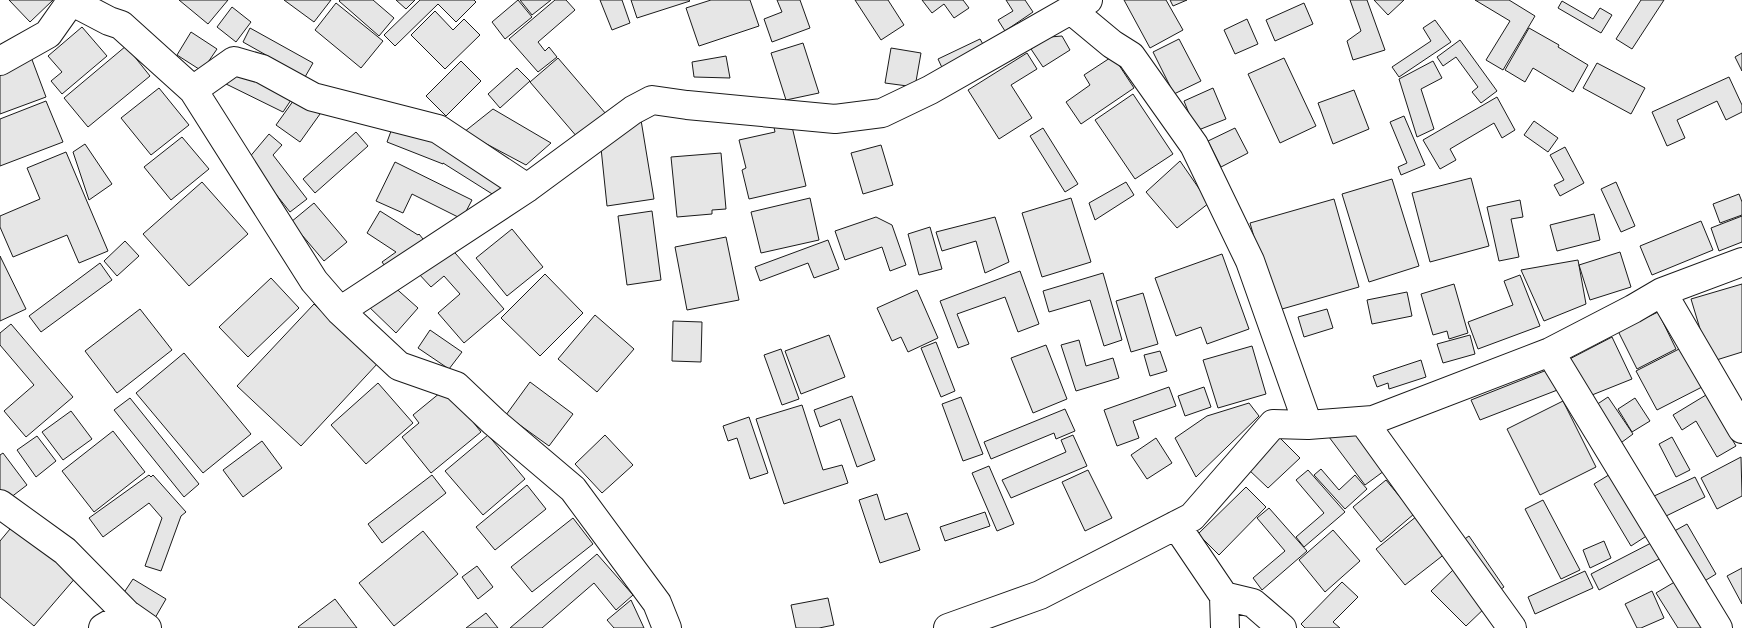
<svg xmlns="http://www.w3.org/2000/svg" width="1742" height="628" viewBox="0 0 1742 628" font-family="'Noto Sans',sans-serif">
	<rect width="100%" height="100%" fill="#fff"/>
	<path fill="#e6e6e6" stroke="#1a1a1a" d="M9 0H53L30 22Z
		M179 0H228L208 24Z
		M284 0H331L314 22Z
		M340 0H373L394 18 379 36 339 1Z
		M396 0H415L406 9Z
		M420 0H474L476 2 456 22 438 4 395 46 384 35Z
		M518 0 532 17 505 39 492 22Z
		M520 0H551L532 15Z
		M555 0H566L575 10 538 42 545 51 549 47 557 57 538 72 509 39Z
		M600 0H622L630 23 612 30Z
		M631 0H689L690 1 637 18Z
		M711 0H750L759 26 699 46 686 8Z
		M777 0H800L810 28 772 42 764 19 782 12Z
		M855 0H888L904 25 881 40Z
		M922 0H963L969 8 954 18 944 4 932 13Z
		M1006 0H1025L1033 12 1005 31 998 20 1013 11Z
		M1124 0H1166L1183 30 1150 48Z
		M1170 0H1187L1173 6Z
		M1350 0H1367L1385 50 1353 60 1347 41 1361 31Z
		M1374 0H1404L1388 15Z
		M1475 0H1509L1535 16 1503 70 1486 60 1510 21Z
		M1641 0H1664L1632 49 1616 39Z
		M1562 1 1593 19 1600 8 1612 15 1601 33 1558 8Z
		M336 3 383 41 361 68 315 30Z
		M1304 3 1313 24 1275 41 1266 20Z
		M232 7 251 22 236 42 217 27Z
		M435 11 453 30 464 19 480 35 445 69 411 35Z
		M1247 19 1258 44 1235 54 1224 30Z
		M1435 20 1451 42 1399 77 1392 67 1431 41 1423 28Z
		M82 27 107 56 62 94 51 81 62 72 48 56Z
		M250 28 313 63 305 77 243 42Z
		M1529 28 1559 45 1558 47 1588 65 1573 92 1533 68 1525 82 1505 70Z
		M191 32 217 49 202 71 177 55Z
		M1062 36 1070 50 1043 67 1031 49 1050 37Z
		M980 39 988 53 945 74 938 59Z
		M1179 39 1201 81 1174 94 1153 52Z
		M1460 40 1497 91 1481 103 1472 92 1478 87 1456 57 1443 66 1437 57Z
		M803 43 819 93 786 100 771 53Z
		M126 46 150 76 88 127 64 98Z
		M891 48 921 53 915 87 885 83Z
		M1027 53 1037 69 1011 85 1032 118 999 139 968 90Z
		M1742 53V71L1735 57Z
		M726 56 730 78 694 77 692 62Z
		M1113 56 1134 88 1081 124 1066 102 1090 85 1084 75Z
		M31 57 46 97 0 114V68Z
		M558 58 606 114 578 138 530 82Z
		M1284 58 1316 126 1280 143 1248 74Z
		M461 61 481 81 446 116 426 96Z
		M1433 61 1442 78 1421 89 1434 129 1417 137 1399 79Z
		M1597 63 1645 88 1631 114 1583 88Z
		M517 68 530 81 500 108 488 94Z
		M247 69 293 97 283 112 222 82Z
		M1729 77 1742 105V112L1726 120 1717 101 1677 120 1685 138 1667 146 1652 112Z
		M159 88 189 125 151 155 121 118Z
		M1213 88 1226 119 1196 131 1184 101Z
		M1354 90 1369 129 1333 144 1318 103Z
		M1133 94 1173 154 1135 179 1095 120Z
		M296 97 320 114 300 142 276 125Z
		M1497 97 1515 130 1502 138 1494 123 1450 149 1456 160 1440 169 1423 140Z
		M46 101 63 142 0 166V119Z
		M493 109 551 143 526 165 464 132Z
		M1404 116 1425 165 1401 175 1398 167 1407 163 1390 122Z
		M790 118 806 186 749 199 742 170 746 168 739 140 775 132 773 123Z
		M641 120 654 199 607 206 601 148Z
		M1534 121 1558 138 1548 152 1524 135Z
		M394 123 451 146 506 182 497 197 443 163V164L387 142Z
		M1043 128 1078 184 1065 192 1030 136Z
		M1235 128 1248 153 1221 167 1208 141Z
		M356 132 368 146 315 193 303 179Z
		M269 134 282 145 273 155 307 199 290 212 248 159Z
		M182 137 209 169 171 200 144 167Z
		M85 144 112 184 89 200 73 152Z
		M881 145 893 185 863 194 851 153Z
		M1565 147 1584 183 1560 196 1554 185 1564 180 1550 155Z
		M66 152 108 251 79 263 67 235 13 257 0 227V216L40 199 27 168Z
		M721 153 726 209 712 210V214L677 217 671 157Z
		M1180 161 1209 203 1177 228 1146 192Z
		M395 162 472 200 462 219 412 194 403 213 376 201Z
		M1471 178 1489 246 1430 262 1412 193Z
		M1392 179 1419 266 1369 282 1342 194Z
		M202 182 248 234 189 286 143 234Z
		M1126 182 1134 195 1095 220 1089 203Z
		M1616 182 1635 226 1621 232 1601 189Z
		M1739 194 1742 202V215L1720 223 1713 204Z
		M810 198 819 240 761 253 751 212Z
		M1071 198 1091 262 1042 277 1022 213Z
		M1334 199 1359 287 1275 311 1250 223Z
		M1520 200 1523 217 1511 219 1519 257 1499 261 1487 207Z
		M314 203 347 242 324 261 291 222Z
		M380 211 418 235 419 234 427 244 390 273 382 262 396 252 367 233Z
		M652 211 661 280 627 285 618 216Z
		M1594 214 1600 240 1557 251 1550 225Z
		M1742 216V242L1719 251 1711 228Z
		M876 217 892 225 906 265 890 271 882 247 845 260 835 231Z
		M995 217 1009 262 985 273 976 241 942 251 936 232Z
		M1701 221 1713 250 1652 275 1640 246Z
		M930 227 942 269 919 275 908 234Z
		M512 229 543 267 507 296 476 258Z
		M726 237 739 300 687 310 675 247Z
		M828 240 839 269 814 278 808 263 760 281 755 267Z
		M125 241 139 256 117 276 104 261Z
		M449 246 504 309 464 343 438 313 460 294 444 276 431 287 418 273Z
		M1620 252 1631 287 1590 300 1579 265Z
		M1222 254 1249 329 1207 344 1201 327 1176 336 1155 278Z
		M0 256 26 309 0 321Z
		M1578 260 1586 304 1544 321 1521 270Z
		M100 263 112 280 41 332 29 316Z
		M1020 271 1039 324 1018 332 1005 297 957 314 969 344 958 348 940 301Z
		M1103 273 1122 340 1104 346 1090 300 1049 312 1043 291Z
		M545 274 583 313 540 356 501 318Z
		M1520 275 1540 326 1478 349 1468 322 1513 305 1504 281Z
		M271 278 299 308 248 357 219 327Z
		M391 284 418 308 396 333 366 304Z
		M1454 284 1468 333 1449 339 1447 331 1433 335 1421 294Z
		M1742 284V352L1710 362 1691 299Z
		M917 290 938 338 908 352 901 337 892 341 877 308Z
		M1407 292 1412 316 1372 324 1367 300Z
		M1143 293 1158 344 1131 352 1116 301Z
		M314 304 378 363 301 446 237 386Z
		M140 309 172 350 117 393 85 351Z
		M1327 309 1333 328 1304 337 1298 317Z
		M1658 312 1676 349 1637 369 1618 331Z
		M595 315 634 349 597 392 558 359Z
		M673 321 702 322 701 362 672 361Z
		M11 324 73 397 26 437 4 411 34 385 0 345V333Z
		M430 330 462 352 449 369 418 348Z
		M829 335 845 377 801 394 785 351Z
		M1470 335 1475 354 1443 363 1437 344Z
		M1612 337 1632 379 1587 397 1560 364Z
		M1079 340 1086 366 1113 358 1119 378 1076 391 1061 345Z
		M936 342 955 391 941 397 921 348Z
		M1046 345 1067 399 1033 413 1011 358Z
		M1252 346 1266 394 1218 408 1203 360Z
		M1681 348 1702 387 1657 410 1636 371Z
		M781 349 799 399 782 405 764 355Z
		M1160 351 1167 371 1150 376 1144 355Z
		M184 353 251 434 203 473 136 393Z
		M1421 360 1426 377 1389 389 1388 383 1377 387 1373 376Z
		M1552 368 1560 389 1480 420 1471 400Z
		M530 382 573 414 549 446 506 415Z
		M378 383 413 423 366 464 331 425Z
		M1169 387 1176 406 1133 421 1139 438 1117 446 1104 410Z
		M1204 387 1211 407 1185 416 1178 396Z
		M446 388 481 432 431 473 402 437 419 423 413 415Z
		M1706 395 1736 446 1717 457 1696 421 1682 430 1673 415Z
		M852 396 875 460 857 467 840 419 820 427 814 410Z
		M961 397 983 454 963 461 942 404Z
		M1608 397 1633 434 1618 445 1593 407Z
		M130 398 199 484 184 497 114 410Z
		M1635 398 1650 421 1632 432 1618 409Z
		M1563 401 1596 467 1540 495 1507 429Z
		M1249 403 1259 416 1196 477 1175 438 1207 416Z
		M802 405 823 470 842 465 848 483 784 504 756 419Z
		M1065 409 1075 431 1056 439 1054 433 991 459 984 442Z
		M71 411 92 439 63 460 42 432Z
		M749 417 768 473 750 479 737 438 728 441 723 426Z
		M1349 423 1384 471 1365 485 1329 437Z
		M113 431 145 472 94 512 62 471Z
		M488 435 525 479 483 515 445 471Z
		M605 435 633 465 602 493 575 464Z
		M1073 435 1087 466 1011 498 1002 480 1066 452 1061 440Z
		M37 436 56 461 36 477 17 450Z
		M1672 437 1690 470 1676 477 1659 444Z
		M1156 438 1172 463 1147 479 1131 455Z
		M1280 438 1300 458 1268 488 1248 469Z
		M262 441 282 468 243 497 223 470Z
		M3 453 27 485 6 501 0 493V455Z
		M1741 457 1742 496 1717 509 1701 478Z
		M989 466 1014 524 997 531 972 473Z
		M1321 469 1339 490 1355 475 1367 489 1345 509 1314 475Z
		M1088 470 1112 518 1085 531 1062 482Z
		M1308 470 1345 512 1304 547 1296 537 1324 513 1296 480Z
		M1612 473 1648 535 1631 546 1594 484Z
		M149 475 151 477 153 475 186 512 181 516 161 571 145 566 162 518 149 503 103 537 89 518Z
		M432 475 446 493 382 543 368 524Z
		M1695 477 1705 497 1662 518 1652 497Z
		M1386 480 1414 514 1381 542 1353 507Z
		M527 485 546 509 495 550 476 527Z
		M1246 487 1266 507 1219 555 1198 534Z
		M877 494 885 520 907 513 920 550 880 563 859 500Z
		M1543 500 1580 570 1561 579 1525 509Z
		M1269 508 1307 551 1262 590 1253 578 1285 551 1257 518Z
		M985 512 990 526 945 541 940 527Z
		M1417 516 1446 553 1405 585 1376 549Z
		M573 518 593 544 532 592 511 567Z
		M15 523 77 576 34 626 0 597V541Z
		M1687 524 1716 574 1698 585 1669 534Z
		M1333 530 1360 561 1325 592 1299 560Z
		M423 531 458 574 394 626 359 583Z
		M1469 536 1504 587 1491 596 1456 545Z
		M1604 541 1611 558 1590 568 1583 550Z
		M1653 542 1661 558 1599 590 1591 574Z
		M597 554 633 595 616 610 594 583 542 628H510Z
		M477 566 493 587 478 599 462 577Z
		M1742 568V604L1727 576Z
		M1453 570 1488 605 1466 626 1431 591Z
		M1585 571 1593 588 1535 614 1528 597Z
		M133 579 166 599 155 618 121 597Z
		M1678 580 1707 628H1678L1656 593Z
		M1342 582 1358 597 1333 622 1340 628H1305L1301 624Z
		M1652 591 1664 618 1641 628H1637L1625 604Z
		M828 598 834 625 819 628H796L791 605Z
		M335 599 357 628H299L298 627Z
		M631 600 644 628H614L607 620Z
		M486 613 498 628H466Z"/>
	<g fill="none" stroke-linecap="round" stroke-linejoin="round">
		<defs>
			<path id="minor" d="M69 0 109 21 121 25 193 90 314 281 340 311 399 366 456 386 494 422 573 489 657 603 667 628
				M1071 10 1112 44 1131 56 1194 145 1250 261 1308 425
				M0 61 48 34 72 0
				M193 90 234 61 262 69 313 97 438 129 527 188
				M1662 292 1742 429
				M340 311 527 188 633 110 652 100 687 105 835 119 882 113 930 90 1088 0
				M1550 352 1718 628
				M1363 421 1512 628
				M0 504 65 551 127 614 147 628
				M1176 525 1224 596 1225 628
				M1224 596 1253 603 1282 628
				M103 628 127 614
				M948 628 1040 595 1192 517 1273 424 1308 425 1373 420 1550 352 1633 309 1662 292 1742 262"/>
		</defs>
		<use href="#minor" stroke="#1a1a1a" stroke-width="30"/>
		<use href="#minor" stroke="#fff" stroke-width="28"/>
	</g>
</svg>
